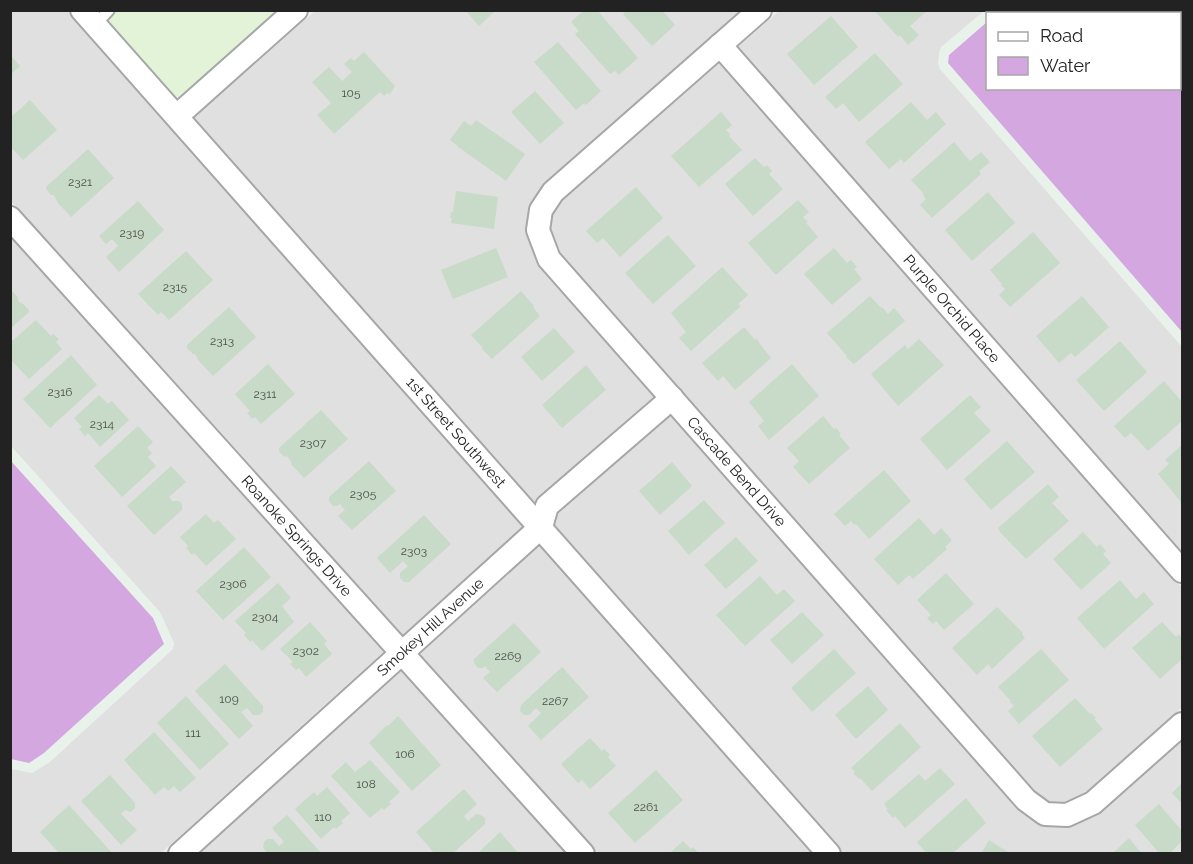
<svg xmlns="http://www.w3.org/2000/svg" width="1193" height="864" viewBox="0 0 1193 864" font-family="Raleway,sans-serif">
	<rect width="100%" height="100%" fill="#e8f2ea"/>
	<path fill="#dfe0df" d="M10 11H67L524 525 401 636 11 201Z
		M315 11H741L545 183 531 202 529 207 527 233 655 395 539 497 535 504 194 118Z
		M779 11H984L941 47 939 53 938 63 940 69 1182 347V554L737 48Z
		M720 62 1182 588V707L1086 793 1064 803 1048 802 1034 791 560 254 550 230 552 215 562 201Z
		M10 235 384 651 161 853H11V769L32 773 50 762 173 649 174 643 160 612 11 446Z
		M672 414 1039 823 1046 825 1073 826 1101 813 1182 741V853H844L554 525 558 514Z
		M541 544 814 853H598L418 655Z
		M401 670 568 853 199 854Z"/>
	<path fill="#e3f3d8" d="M97 11H274L241 42 177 99Z"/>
	<path fill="#d4a7e1" d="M987 22 988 88H1180V84H1182V332L948 63 949 55Z
		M10 460 153 618 164 644 44 753 29 763 11 759Z"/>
	<path fill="#c8dac8" d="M465 10H496L479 26Z
		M584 10H597L638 58 619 75 615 71 610 74 575 34 579 31 571 22Z
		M627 10H662L675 25 652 46 623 14Z
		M874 10H928L910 26 919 35 908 45 900 35 898 37Z
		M831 16 858 47 814 85 787 54Z
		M558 42 601 91 586 105 584 103 576 110 534 62Z
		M364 52 395 86 390 94 387 93 384 96 380 92 334 134 317 115 331 103 312 82 329 67 342 81 352 72 344 64 351 58 354 61Z
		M875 53 903 84 859 122 843 103 836 109 825 97Z
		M10 55 20 66 10 75Z
		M535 91 564 123 540 144 511 112Z
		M30 100 57 130 23 160 10 146V118Z
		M911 102 927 120 936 112 946 124 904 163 901 159 889 169 865 142Z
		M721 112 732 125 726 130 730 134 729 136 742 150 699 187 671 156Z
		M476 120 525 154 506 181 457 146H458L450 140 464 121 471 126Z
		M954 142 970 161 981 152 990 162 979 171 981 174 932 218 920 205 926 199 923 195 924 194 911 180Z
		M88 149 114 178 71 217 58 203 54 195H51L46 189V187Z
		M755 158 764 167 767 165 772 171 769 174 783 189 753 216 725 184Z
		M636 187 663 218 620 257 603 238 597 243 586 231Z
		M456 191 498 197 494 229 451 223 452 218H450L451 212H453Z
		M988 192 1015 223 972 261 945 230Z
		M798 200 809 212 803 217 808 222 806 223 818 237 776 275 748 243Z
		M138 201 164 230 119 272 106 257 118 246 112 239 106 244 99 236Z
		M1033 232 1060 263 1010 307 999 295 1005 289 1001 285 1002 284 990 270Z
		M668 235 696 266 653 304 625 273Z
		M496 248 508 277 453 299 441 270Z
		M834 248 847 263 851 260 857 267 854 269 862 279 832 305 804 274Z
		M186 251 213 280 169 320 161 312 158 315 138 294Z
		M722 267 748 295 738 304 741 306 691 351 679 338 686 332 671 313Z
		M10 289 17 296 19 302 23 304 29 310V312L10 329Z
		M521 291 534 306 533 307 540 316 492 359 482 349 483 348 471 335Z
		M870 296 881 308 882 307 888 314 894 308 905 321 854 364 846 357 847 356 827 333Z
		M1082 296 1109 327 1075 357 1071 353 1059 363 1036 336Z
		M229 307 256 337 213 376 199 361 195 354H193L187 348V345Z
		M36 320 51 336 53 334 59 339 56 342 62 349 29 379 10 359V343Z
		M744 327 755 340 757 339 760 344 771 358 735 390 723 376 718 381 702 363Z
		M554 328 575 352 542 381 521 357Z
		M919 339 944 365 898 406 871 374 905 345 908 349Z
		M1120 341 1147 372 1104 411 1076 380Z
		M71 355 97 385 50 428 23 399Z
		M268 364 295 394 261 424 255 417 252 419 247 413 250 411 235 394Z
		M792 364 819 396 769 440 758 426 764 421 749 402Z
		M586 365 606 390 562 428 542 405Z
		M1164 381 1182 402V421L1148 451 1131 433 1125 438 1114 426Z
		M99 395 108 404 112 401 129 420 100 447 88 433 85 436 79 429 82 427 74 418Z
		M970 395 981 407 974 413 991 431 947 470 920 439Z
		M321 410 348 439 304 478 291 464 292 463 287 456 284 457 279 451V448Z
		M823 416 834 429 836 428 841 434 839 435 850 448 809 484 793 467 799 461 787 448Z
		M138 426 153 442 147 448 152 453 148 457 156 466 122 497 94 466Z
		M1007 441 1035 472 991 510 964 479Z
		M1182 445V501L1181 502 1158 474 1169 464 1165 460Z
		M369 461 396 491 352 530 338 516 345 510 340 504 337 506H333L329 501V497Z
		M672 462 692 486 660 515 639 491Z
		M171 466 186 482 169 497 172 501H179L182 504V510L154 535 127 506Z
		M884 470 911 501 869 539 856 524 854 525 851 521 845 526 834 514Z
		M1048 484 1059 497 1052 503 1069 521 1026 559 1000 532 998 528Z
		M704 500 725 523 689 555 668 531Z
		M206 514 214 523 218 520 236 539 206 566 194 553 192 555 186 548 188 546 180 537Z
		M424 515 451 544 409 582H404L400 578V573L408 566 403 561 390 573 377 558Z
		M919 518 934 535 941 528 952 540 945 547 947 549 913 579 909 575 898 585 874 559Z
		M1083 532 1097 547 1100 544 1106 551 1103 554 1111 563 1081 590 1053 559Z
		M736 537 758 561 726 589 704 565Z
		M244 547 271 577 223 620 196 591Z
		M946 573 974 604 944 630 936 621 933 624 927 618 931 615 917 600Z
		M760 576 777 595 784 589 795 601 745 646 716 615Z
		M1120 580 1136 599 1144 592 1154 604 1104 649 1077 618Z
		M278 583 291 598 282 606 294 622 262 651 252 640 250 642 244 635 246 633 235 621Z
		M997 607 1023 633 1022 634 1025 638 992 669 988 664 977 675 952 648Z
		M802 612 824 635 792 664 770 640Z
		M310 622 327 641 324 644 332 654 306 677 299 668 296 670 290 664 293 662 280 649Z
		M1162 622 1176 637 1179 634 1182 638V659L1160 679 1132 648Z
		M514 623 541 652 497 692 483 678 490 672 485 666 483 668H478L474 663V659Z
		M834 649 856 673 812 712 791 688Z
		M1041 649 1069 680 1019 724 1008 711 1014 706 1010 702 1011 701 998 687Z
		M225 664 263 706V712L259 715H253L247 708 241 712 253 726 239 739 195 691Z
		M562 667 589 697 541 740 528 726 541 713 536 708 529 715H524L520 711 521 705Z
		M868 686 888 710 856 739 835 715Z
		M186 696 229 744 200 770 157 723Z
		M1075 698 1090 714 1091 713 1096 718 1094 719 1103 729 1060 767 1032 736Z
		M398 716 441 765 412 791 369 743 387 725 388 726Z
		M900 723 921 747 872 791 860 778 859 779 853 773 855 772 851 768Z
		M154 732 196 778 180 792 174 786 168 791 164 787 155 795 124 760Z
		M590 738 602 751 604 749 610 755 608 757 616 766 590 789 582 780 578 783 561 764Z
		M370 760 400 792 389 802 391 804 384 810 382 808 370 818 331 776 346 762 355 772Z
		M940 768 955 784 905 828 895 816 893 818 886 810 888 809 884 804 919 774 925 781Z
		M656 770 683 800 635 843 608 813Z
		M110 775 135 803V808L131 812 125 810 121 814 137 830 121 845 81 801Z
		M1182 783V804L1172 793Z
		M327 787 350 813 341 821 343 823 336 829 334 827 321 839 295 809 314 792 317 796Z
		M464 789 477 804 464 816 468 821 476 814 481 815 485 818V824L452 854H435L416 832Z
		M966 798 986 823 952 854H927L917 842Z
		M1159 804 1182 831V841L1169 854H1160L1135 825Z
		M69 805 113 854H60L40 832Z
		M287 815 322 854H268L263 848 264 842 267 839H273L279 846 284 842 272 828Z
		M500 832 519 854H477Z
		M1129 838 1142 854H1112Z
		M989 840 1011 854H981Z
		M683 841 691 849 693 847 699 854H669Z"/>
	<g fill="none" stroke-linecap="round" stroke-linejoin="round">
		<defs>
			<path id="lane" d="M95 25 109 10"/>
			<g id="street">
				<path id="s1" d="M82 10 829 854"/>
				<path id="s2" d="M760 10 553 192 541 210 538 230 549 259 1026 800 1045 814 1067 815 1093 803 1182 724"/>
				<path id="s3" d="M720 45 1182 571"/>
				<path d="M177 116 296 10"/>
				<path id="s4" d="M10 218 583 854"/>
				<path id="s5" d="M180 854 541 527 547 506 672 398"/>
			</g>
		</defs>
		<use href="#lane" stroke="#a6a6a6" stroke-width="14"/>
		<use href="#street" stroke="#a6a6a6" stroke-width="26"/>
		<use href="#lane" stroke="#fff" stroke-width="10"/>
		<use href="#street" stroke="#fff" stroke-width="22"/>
	</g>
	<g text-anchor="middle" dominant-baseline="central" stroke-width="4.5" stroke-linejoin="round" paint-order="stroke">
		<g font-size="12" fill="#4c504c">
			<text x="351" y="93">105</text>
			<text x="80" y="182">2321</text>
			<text x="132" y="233">2319</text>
			<text x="175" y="287">2315</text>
			<text x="222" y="341">2313</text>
			<text x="60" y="392">2316</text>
			<text x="265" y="394">2311</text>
			<text x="102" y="424">2314</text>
			<text x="313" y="443">2307</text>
			<text x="363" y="494">2305</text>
			<text x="414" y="551">2303</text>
			<text x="233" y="584">2306</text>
			<text x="265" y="617">2304</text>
			<text x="306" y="651">2302</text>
			<text x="508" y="656">2269</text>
			<text x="229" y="699">109</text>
			<text x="555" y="701">2267</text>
			<text x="193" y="733">111</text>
			<text x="405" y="754">106</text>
			<text x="366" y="784">108</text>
			<text x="646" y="807">2261</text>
			<text x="323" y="817">110</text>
		</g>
		<g font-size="15" fill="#222" stroke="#fff">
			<text stroke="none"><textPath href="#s3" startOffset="351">Purple Orchid Place</textPath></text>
			<text stroke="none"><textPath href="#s1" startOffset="564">1st Street Southwest</textPath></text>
			<text stroke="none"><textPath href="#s2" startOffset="632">Cascade Bend Drive</textPath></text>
			<text stroke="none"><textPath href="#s4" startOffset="428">Roanoke Springs Drive</textPath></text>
			<text stroke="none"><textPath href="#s5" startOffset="338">Smokey Hill Avenue</textPath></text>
		</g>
	</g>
	<rect width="1193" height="864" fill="none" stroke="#222222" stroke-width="24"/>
	<rect x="986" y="12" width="195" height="78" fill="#ffffff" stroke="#a7a7a7" stroke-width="1.5"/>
	<rect x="998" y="32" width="30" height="9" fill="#ffffff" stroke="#a7a7a7" stroke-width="1.5"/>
	<text x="1040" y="42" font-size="18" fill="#222222">Road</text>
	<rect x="998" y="57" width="30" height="18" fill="#d4a7e1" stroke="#a7a7a7" stroke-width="1.5"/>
	<text x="1040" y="72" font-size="18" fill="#222222">Water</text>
</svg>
